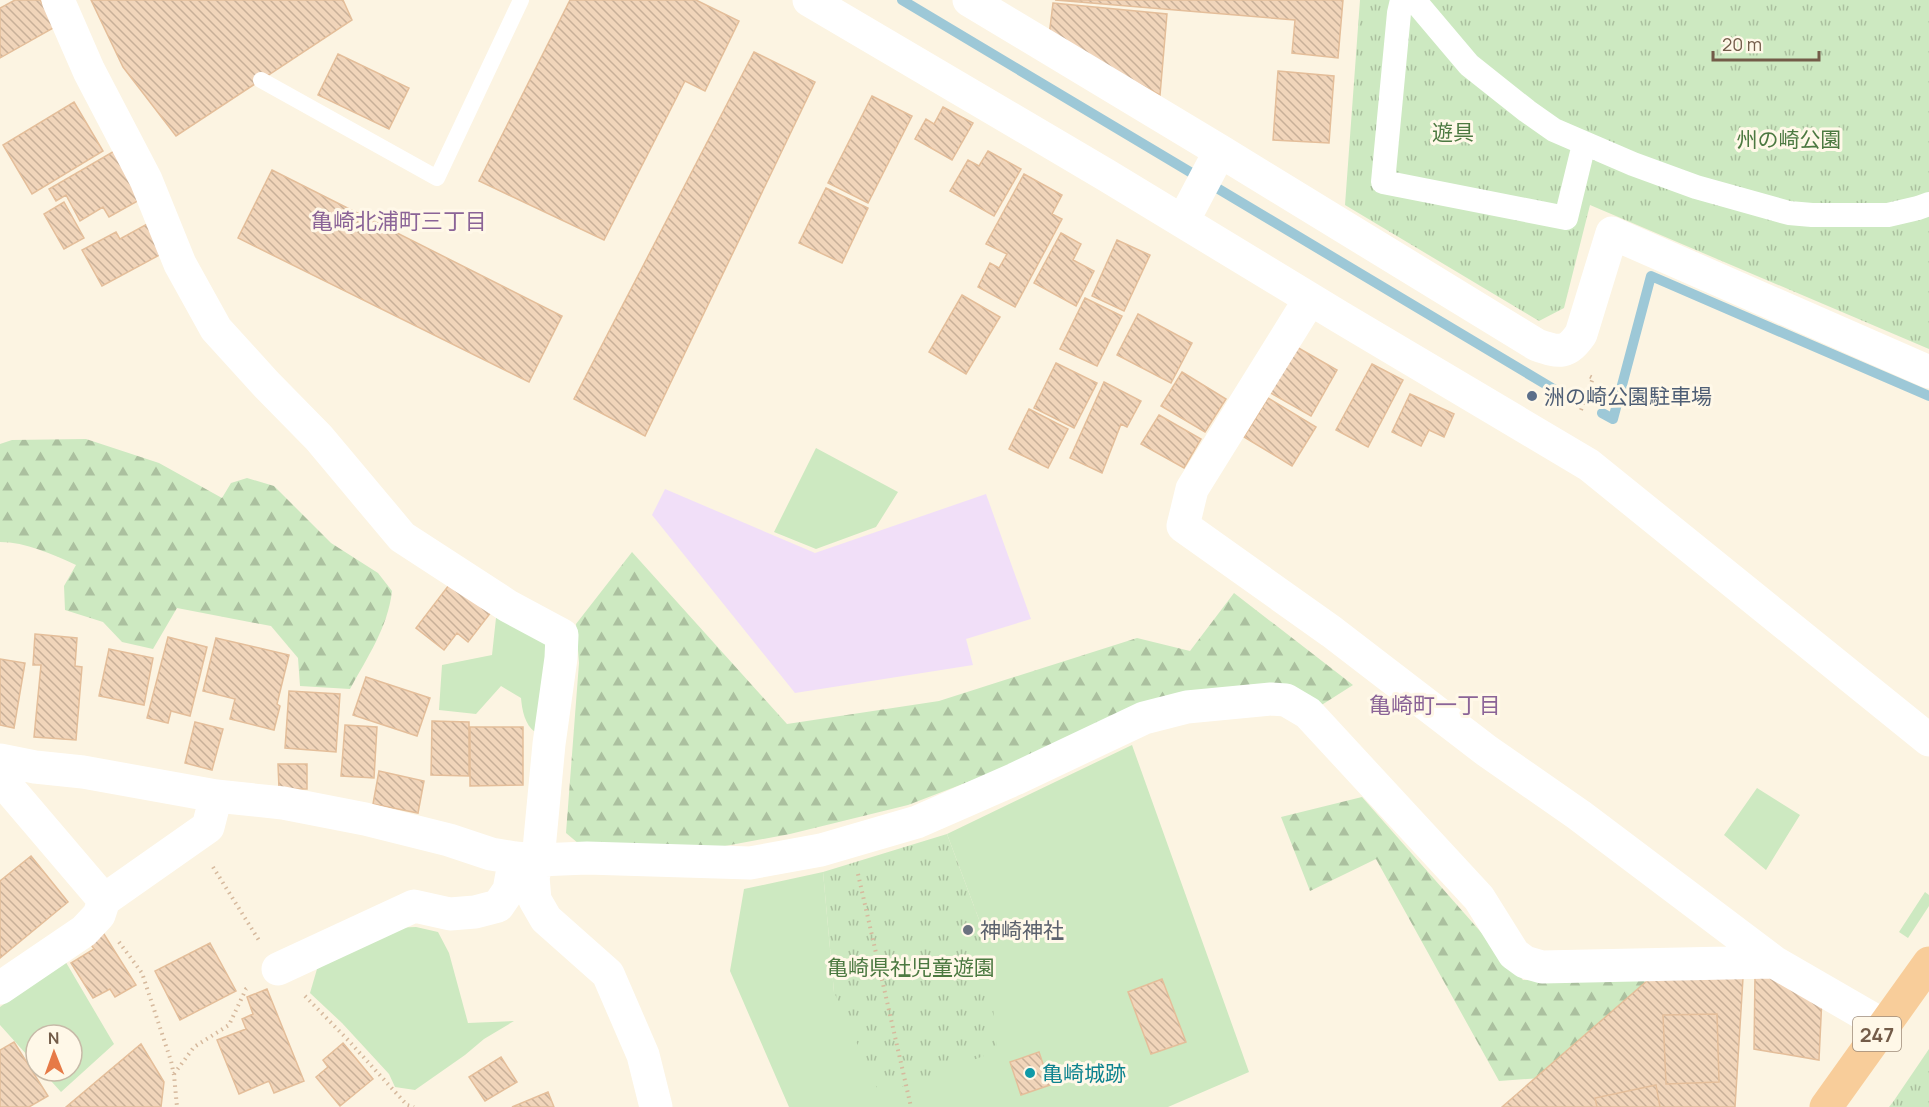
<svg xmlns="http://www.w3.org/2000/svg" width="1929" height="1107" viewBox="0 0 1929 1107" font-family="Manrope,'Noto Sans JP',sans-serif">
	<defs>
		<pattern id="forest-firs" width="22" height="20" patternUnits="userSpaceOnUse" patternTransform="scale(1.5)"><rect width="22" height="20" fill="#cde9c1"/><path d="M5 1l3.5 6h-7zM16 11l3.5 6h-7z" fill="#abc09f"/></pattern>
		<pattern id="park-tufts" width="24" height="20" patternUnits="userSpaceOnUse" patternTransform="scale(1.5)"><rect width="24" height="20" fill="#cde9c1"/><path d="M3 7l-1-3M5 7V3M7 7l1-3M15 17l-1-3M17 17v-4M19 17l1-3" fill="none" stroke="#abc09f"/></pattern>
		<pattern id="building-back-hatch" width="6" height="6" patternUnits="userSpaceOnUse" patternTransform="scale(1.5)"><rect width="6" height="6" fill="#f1d5ba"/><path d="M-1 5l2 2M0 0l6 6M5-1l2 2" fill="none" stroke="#c8b099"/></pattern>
	</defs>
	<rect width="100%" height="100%" fill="#fcf4e2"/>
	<path fill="#f1dff8" d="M665 489 815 553 986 494 1031 619 966 639 973 665 795 693 652 515Z"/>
	<path fill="#cde9c1" d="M816 448 898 492 876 527 816 549 774 532Z
		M508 614 550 636 535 732C525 725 522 710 521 698L501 686 476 714 439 710 442 665 492 655 496 618Z
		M1132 745 1249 1072 1168 1107H789L730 971 744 889 823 872 834 992 987 941 947 834Z
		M1757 788 1800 815 1766 870 1724 835Z
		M1925 892 1929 895V906L1908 938 1899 932Z
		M416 927 438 932 449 953 468 1023 514 1021 484 1039 465 1055 415 1090 395 1087 389 1074 342 1023 310 993 317 969 390 928Z
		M64 959 114 1044 61 1092 42 1071H72V1035H36V1065L0 1025V1007Z"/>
	<path fill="url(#forest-firs)" d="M86 439 159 463 222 498 231 483 247 478 274 486 331 543 378 573 392 591C388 627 367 658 350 689L300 686 298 658 271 626 177 608 153 649 122 642 103 622 65 610 64 586 76 565C52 554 26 542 0 542V444L12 440Z
		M632 552 787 724 939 701 1137 638 1190 651 1234 593 1353 685 1320 706 1098 732 908 805 790 834 698 851 585 849 566 833 579 663 576 624Z
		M1362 797 1523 980 1645 981 1646 1070 1499 1081 1376 859 1310 891 1281 817Z"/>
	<path fill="url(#park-tufts)" d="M1360 0H1929V349L1590 205 1564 308 1539 321 1345 205Z
		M947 834 987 941 997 1051 880 1095 834 992 823 872Z
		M1929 1049V1107H1889L1893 1102Z"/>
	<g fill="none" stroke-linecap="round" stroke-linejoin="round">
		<path stroke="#9dc8d7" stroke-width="10" d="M902 0 1562 394
			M1602 413 1613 419 1651 276 1929 396"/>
	</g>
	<path fill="url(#building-back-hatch)" stroke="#e4be9a" stroke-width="1.5" d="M15 0H40L55 27 0 58V8Z
		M91 0H343L352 20 176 136 123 67Z
		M570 0H696L739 21 705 91 685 81 604 240 479 181Z
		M1055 0H1343L1338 58 1292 53 1295 20Z
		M1053 3 1167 14 1160 95 1049 36Z
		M754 52 815 82 645 436 574 399Z
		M338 54 409 88 389 129 318 95Z
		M1278 71 1334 76 1329 143 1273 140Z
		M872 96 912 116 868 203 828 183Z
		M74 102 103 151 32 194 3 145Z
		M943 107 973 123 952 160 915 139 926 119 934 124Z
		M116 150 143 198 109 217 103 207 80 221 66 195 56 201 49 189Z
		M988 151 1021 169 994 216 950 191 968 160 979 166Z
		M272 170 562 316 529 382 238 238Z
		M1024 174 1062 195 1052 214 1062 219 1015 307 978 287 990 263 999 268 1007 254 986 244Z
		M826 188 868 208 842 263 799 243Z
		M64 202 84 238 64 249 44 214Z
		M149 223 165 252 102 286 82 250 116 232 120 239Z
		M1061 233 1081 244 1073 260 1094 271 1076 306 1034 283Z
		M1117 240 1150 255 1124 311 1092 296Z
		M962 295 1000 317 966 374 929 352Z
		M1085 298 1122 316 1097 366 1060 349Z
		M1138 314 1192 343 1171 383 1117 355Z
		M1295 346 1337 370 1311 416 1269 392Z
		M1056 363 1097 383 1074 428 1034 408Z
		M1372 364 1403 380 1368 447 1336 430Z
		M1182 372 1226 399 1205 432 1161 406Z
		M1104 382 1141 401 1127 427 1121 424 1102 473 1070 458Z
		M1410 394 1454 414 1444 437 1429 430 1421 446 1392 432Z
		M1268 398 1316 427 1292 466 1244 437Z
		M1029 409 1068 429 1048 468 1009 449Z
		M1159 415 1201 439 1184 468 1141 444Z
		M452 581 492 611 468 642 457 633 444 650 416 628Z
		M35 634 77 638 75 666 82 667 76 740 34 737 41 665H33Z
		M168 637 207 647 190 716 171 711 168 723 147 718Z
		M216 638 289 655 277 704 280 706 274 730 230 719 235 699 203 691Z
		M109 649 153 658 144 705 99 696Z
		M0 659 25 663 14 728 0 725Z
		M366 677 430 698 417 736 353 715Z
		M289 691 340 694 336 752 285 748Z
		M432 721 469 722V776L431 775Z
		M195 722 223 729 212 770 185 763Z
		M345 725 377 727 374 778 341 776Z
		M470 727H523V785L470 786Z
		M278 764H307V789H279Z
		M379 771 424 781 418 813 373 804Z
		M31 856 68 902 0 958V881Z
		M102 931 136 985 115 997 110 989 93 998 71 963 94 949 88 940Z
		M210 943 236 991 180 1020 155 971Z
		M1788 975 1822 997 1819 1060 1754 1049 1755 976Z
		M1743 978 1735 1107H1502L1648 980Z
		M1162 979 1186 1042 1151 1054 1128 992Z
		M267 989 304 1081 274 1093 269 1081 239 1094 217 1040 246 1029 242 1019 253 1014 247 997Z
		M1717 1014 1719 1082 1666 1084 1663 1015Z
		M14 1042 48 1096 29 1107H0V1050Z
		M343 1043 373 1079 340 1106 316 1077 328 1067 323 1060Z
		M141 1044 164 1082 161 1107H66Z
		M1039 1052 1050 1085 1021 1095 1010 1062Z
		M501 1057 517 1082 485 1101 469 1077Z
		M1656 1085 1660 1107H1597L1595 1098Z
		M548 1092 554 1107H512Z"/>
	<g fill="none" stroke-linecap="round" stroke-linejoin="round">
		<path stroke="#d6b99d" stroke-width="4" stroke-dasharray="1.5 4.5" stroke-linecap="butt" d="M1581 410 1593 378 1589 376
			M213 867 260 942
			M858 874 911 1107
			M119 942 142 973 171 1061 174 1075 177 1107
			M305 996 348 1040 407 1105 414 1107
			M174 1074 194 1047 229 1025 246 989 249 987"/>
		<path stroke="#fff" stroke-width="16" d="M261 80 437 178 521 0"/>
		<path stroke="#fff" stroke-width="24" d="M1402 0 1399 13 1383 182 1566 218 1584 144
			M1414 0 1469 65 1527 111 1554 130 1633 164 1696 187 1789 213 1812 215H1888L1918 208 1929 204"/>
		<path stroke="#fff" stroke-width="33" d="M58 0 89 71 146 180 180 264 216 329 266 384 319 438 402 537 508 606 562 635 561 658 549 744 538 860 533 877 535 900 546 919 608 974 643 1055 656 1107
			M809 0 1106 175 1340 317 1589 465 1929 740
			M969 0 1220 151 1537 345C1560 353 1567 354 1581 334L1612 233 1929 372
			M1183 221 1220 151
			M1310 299 1192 489 1183 526 1332 632 1487 751 1579 815 1774 962 1883 1025
			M0 760 35 767 83 772 216 796 283 803 365 819 449 840 491 854 515 858 538 860 587 858 750 863 821 850 917 822 1015 779 1144 718 1187 707 1271 699 1286 700 1308 713 1479 898 1514 954 1525 962 1542 967 1774 962
			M0 778 104 900
			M278 969 414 906 450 914 475 912 498 906 509 890 515 858
			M0 988 84 931 99 915 104 900 208 827 216 796"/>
		<path stroke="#f8cd9a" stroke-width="33" d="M1826 1107 1929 963"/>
	</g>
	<circle fill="#5c6f8a" stroke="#fff8e8" stroke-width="2" cx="1532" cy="396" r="6"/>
	<circle fill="#6b7280" stroke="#fff8e8" stroke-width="2" cx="968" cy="930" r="6"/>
	<circle fill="#0f9aa8" stroke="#fff8e8" stroke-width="2" cx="1030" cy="1073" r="6"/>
	<g text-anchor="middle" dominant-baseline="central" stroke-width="6" stroke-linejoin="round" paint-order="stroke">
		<rect fill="#fff8e8" stroke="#9d8b79" stroke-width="1.5" x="1853" y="1017" width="48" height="34" rx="4.5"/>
		<g font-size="20" font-weight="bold" fill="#735c49">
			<text x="1877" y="1034">247</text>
		</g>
		<g font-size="21" fill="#4c7941" stroke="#fff8e8">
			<text x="1453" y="132">遊具</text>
			<text x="1789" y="139">州の崎公園</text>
			<text x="911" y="967">亀崎県社児童遊園</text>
		</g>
		<g font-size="21" fill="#4e5e75" stroke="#fff8e8" text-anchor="start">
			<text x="1544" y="396">洲の崎公園駐車場</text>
		</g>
		<g font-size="21" fill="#5b616d" stroke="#fff8e8" text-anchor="start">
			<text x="980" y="930">神崎神社</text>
		</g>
		<g font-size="21" fill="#0d838f" stroke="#fff8e8" text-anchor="start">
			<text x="1042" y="1073">亀崎城跡</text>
		</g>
		<g font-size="22" fill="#8b6497" stroke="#fff8e8">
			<text x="399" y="221">亀崎北浦町三丁目</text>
			<text x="1435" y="705">亀崎町一丁目</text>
		</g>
	</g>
	<g transform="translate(54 1053) rotate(359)"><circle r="28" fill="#fff8e8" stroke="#c7baa8" stroke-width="1.5"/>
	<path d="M0-4.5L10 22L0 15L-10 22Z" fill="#e67a47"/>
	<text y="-9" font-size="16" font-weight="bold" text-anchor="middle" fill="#735c49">N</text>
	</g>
	<path d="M1713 51v9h106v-9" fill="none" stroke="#735c49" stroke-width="3"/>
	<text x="1722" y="51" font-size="18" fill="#735c49" stroke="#fff8e8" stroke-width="4.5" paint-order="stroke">20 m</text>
</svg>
